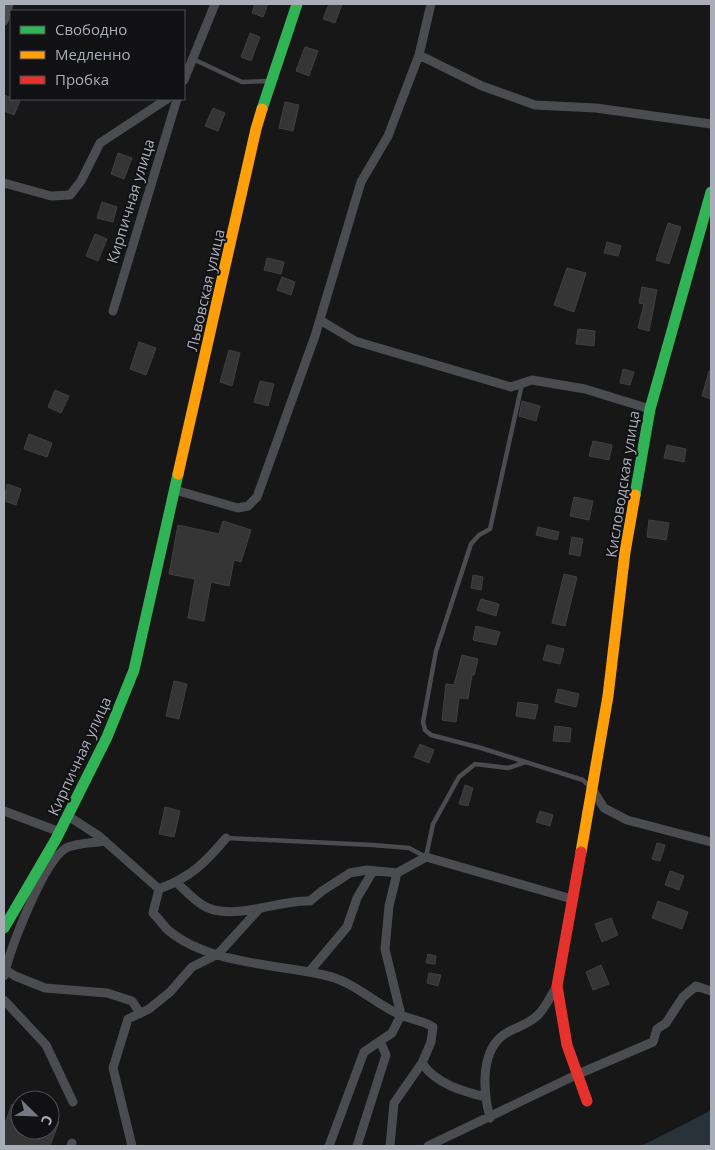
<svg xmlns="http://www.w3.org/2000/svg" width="715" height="1150" viewBox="0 0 715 1150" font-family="'Open Sans',sans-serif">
	<rect width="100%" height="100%" fill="#171717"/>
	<path fill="#2a3239" d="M711 1110V1146H641L706 1113Z"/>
	<path fill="#353536" stroke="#3f4043" d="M255 4H268L263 17 252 13Z
		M329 4H342L335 23 323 19Z
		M250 33 260 37 251 61 241 57Z
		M305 47 318 51 309 76 296 71Z
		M4 95 20 101 14 115 4 111Z
		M285 102 299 105 293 131 279 128Z
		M213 108 225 113 218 131 205 126Z
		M118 153 132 158 124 179 111 174Z
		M102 202 117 207 113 222 97 218Z
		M668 223 681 227 669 264 656 260Z
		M95 234 107 239 98 261 86 256Z
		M607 242 621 246 618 256 604 253Z
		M267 258 284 262 281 274 264 270Z
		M567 268 586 273 574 312 554 305Z
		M282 277 295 282 291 295 277 290Z
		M642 287 657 290 649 331 638 328 644 304 639 303Z
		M578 329 595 331 594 346 576 344Z
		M139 342 156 348 146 375 130 369Z
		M229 350 240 353 232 386 220 382Z
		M623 369 634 372 630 385 620 383Z
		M709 371H711V399L702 396Z
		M260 381 274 384 268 406 254 402Z
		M55 390 69 396 61 413 48 407Z
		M522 401 540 406 536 421 519 416Z
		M29 434 52 443 47 457 24 449Z
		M593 441 612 445 609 460 589 456Z
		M667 445 686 449 684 462 664 458Z
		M7 484 21 489 16 505 4 501Z
		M574 497 593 501 589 520 570 516Z
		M649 520 669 523 666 540 647 537Z
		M223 521 251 530 241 562 234 560 229 586 211 582 204 621 188 618 195 579 169 574 178 525 219 534Z
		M538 527 559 532 557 540 536 535Z
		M572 537 583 539 580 556 569 554Z
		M564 574 577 577 565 626 552 623Z
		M473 575 483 577 481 590 471 588Z
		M481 599 499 604 496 616 477 610Z
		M476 626 500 632 496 645 473 640Z
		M547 645 564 649 560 664 543 660Z
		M462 655 478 659 474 675H472L468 699 459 698 456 722 442 720 446 684 454 685Z
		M174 681 187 684 179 719 166 716Z
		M558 689 579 694 576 707 555 702Z
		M518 702 538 705 535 719 516 716Z
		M555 726 571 728 570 742 553 741Z
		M420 744 434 750 429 763 414 757Z
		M465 785 473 788 468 806 459 804Z
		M165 807 180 811 174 837 159 834Z
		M540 811 553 815 550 826 536 822Z
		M657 843 665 845 660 861 652 859Z
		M670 871 684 876 679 890 665 885Z
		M658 901 688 912 682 929 652 918Z
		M611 918 618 935 602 942 595 924Z
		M428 954 436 956 435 964 426 963Z
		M601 965 609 984 593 990 586 972Z
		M429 973 441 975 438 986 427 983Z
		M12 1104 20 1107V1130H50V1119L59 1122 50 1146H4V1126Z"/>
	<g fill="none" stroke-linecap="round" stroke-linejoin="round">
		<path stroke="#4b4c50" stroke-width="4.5" d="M193 59 242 82 269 81
			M522 384 490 529 479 535 471 544 436 651 423 722 425 730 431 735 481 748 583 780 589 786
			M226 838 373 845 409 848 426 857 433 824 459 777 475 764 508 768 526 762"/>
		<path stroke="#4b4c50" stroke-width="9" d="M4 21 9 4
			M419 55 482 86 535 105 596 108 711 124
			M184 80 215 4
			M4 183 51 196 70 195 81 181 100 143 167 99
			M113 311 177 99
			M320 320 355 341 511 387 532 380 585 389 650 409
			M175 490 238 508 248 506 257 497 315 336 361 182 388 136 419 55 431 4
			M591 787 604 808 627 820 711 842
			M4 811 60 832
			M68 816 99 836 159 889 153 913C158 918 163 925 168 930 208 964 275 964 324 975 354 981 376 1005 401 1015 412 1020 422 1020 433 1027L431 1042 422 1063 394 1103 390 1146
			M177 883C187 892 200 907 214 910 245 917 279 900 310 901L322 891 350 873 367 870 397 873 426 857 572 899
			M159 889C191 877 205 863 226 838
			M4 969 15 976 45 988 107 993 132 1001 140 1013
			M309 972 347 927 357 898 373 871
			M4 976C10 949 43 862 66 848 76 843 94 843 105 841
			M4 1000 46 1045 73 1102
			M422 1063C436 1084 462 1091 485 1097
			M490 1118C483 1092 479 1048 508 1032 519 1026 529 1024 538 1015 546 1007 551 995 557 986
			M71 1146 72 1143
			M132 1146 113 1068 128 1019 149 1009 170 992 192 967 218 954 260 908
			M329 1146 364 1052 392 1033 401 1015 385 949 389 906 397 873
			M357 1146 386 1055 380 1041
			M428 1146 576 1075 653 1042 657 1029 666 1023 683 997 696 986 711 991"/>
		<path stroke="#30b455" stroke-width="11" d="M262 109 297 4
			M635 495 650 409 711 192
			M4 928 56 839 107 737 134 670 178 474"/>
		<path stroke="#ff9f0a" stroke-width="11" d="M178 474 256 129 262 109
			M581 852 608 696 625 552 635 495"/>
		<path stroke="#e5322d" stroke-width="11" d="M581 852 557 986 567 1045 587 1101"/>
	</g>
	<g text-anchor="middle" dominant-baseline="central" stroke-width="4" stroke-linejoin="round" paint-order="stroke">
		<g font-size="15" fill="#a8adb8" stroke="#111113">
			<text transform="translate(130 201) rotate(-73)">Кирпичная улица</text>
			<text transform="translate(205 290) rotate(-77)">Львовская улица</text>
			<text transform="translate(622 484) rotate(-81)">Кисловодская улица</text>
			<text transform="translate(79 756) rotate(-65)">Кирпичная улица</text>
		</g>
	</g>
	<rect width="715" height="1150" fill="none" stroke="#a8adb8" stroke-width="10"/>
	<rect x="10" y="10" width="175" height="90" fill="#111113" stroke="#4d4f55"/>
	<rect x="20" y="26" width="25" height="8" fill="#30b455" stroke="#4d4f55"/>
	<text x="55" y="35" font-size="15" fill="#a8adb8">Свободно</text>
	<rect x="20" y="51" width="25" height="8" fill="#ff9f0a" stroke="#4d4f55"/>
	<text x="55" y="60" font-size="15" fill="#a8adb8">Медленно</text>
	<rect x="20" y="76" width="25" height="8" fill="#e5322d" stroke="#4d4f55"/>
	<text x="55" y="85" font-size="15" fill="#a8adb8">Пробка</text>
	<g transform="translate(35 1115) rotate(113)"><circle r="24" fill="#111113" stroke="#4d4f55"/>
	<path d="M0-4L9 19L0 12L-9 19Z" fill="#757880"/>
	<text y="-8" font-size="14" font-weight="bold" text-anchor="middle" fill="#a8adb8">С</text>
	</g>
</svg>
